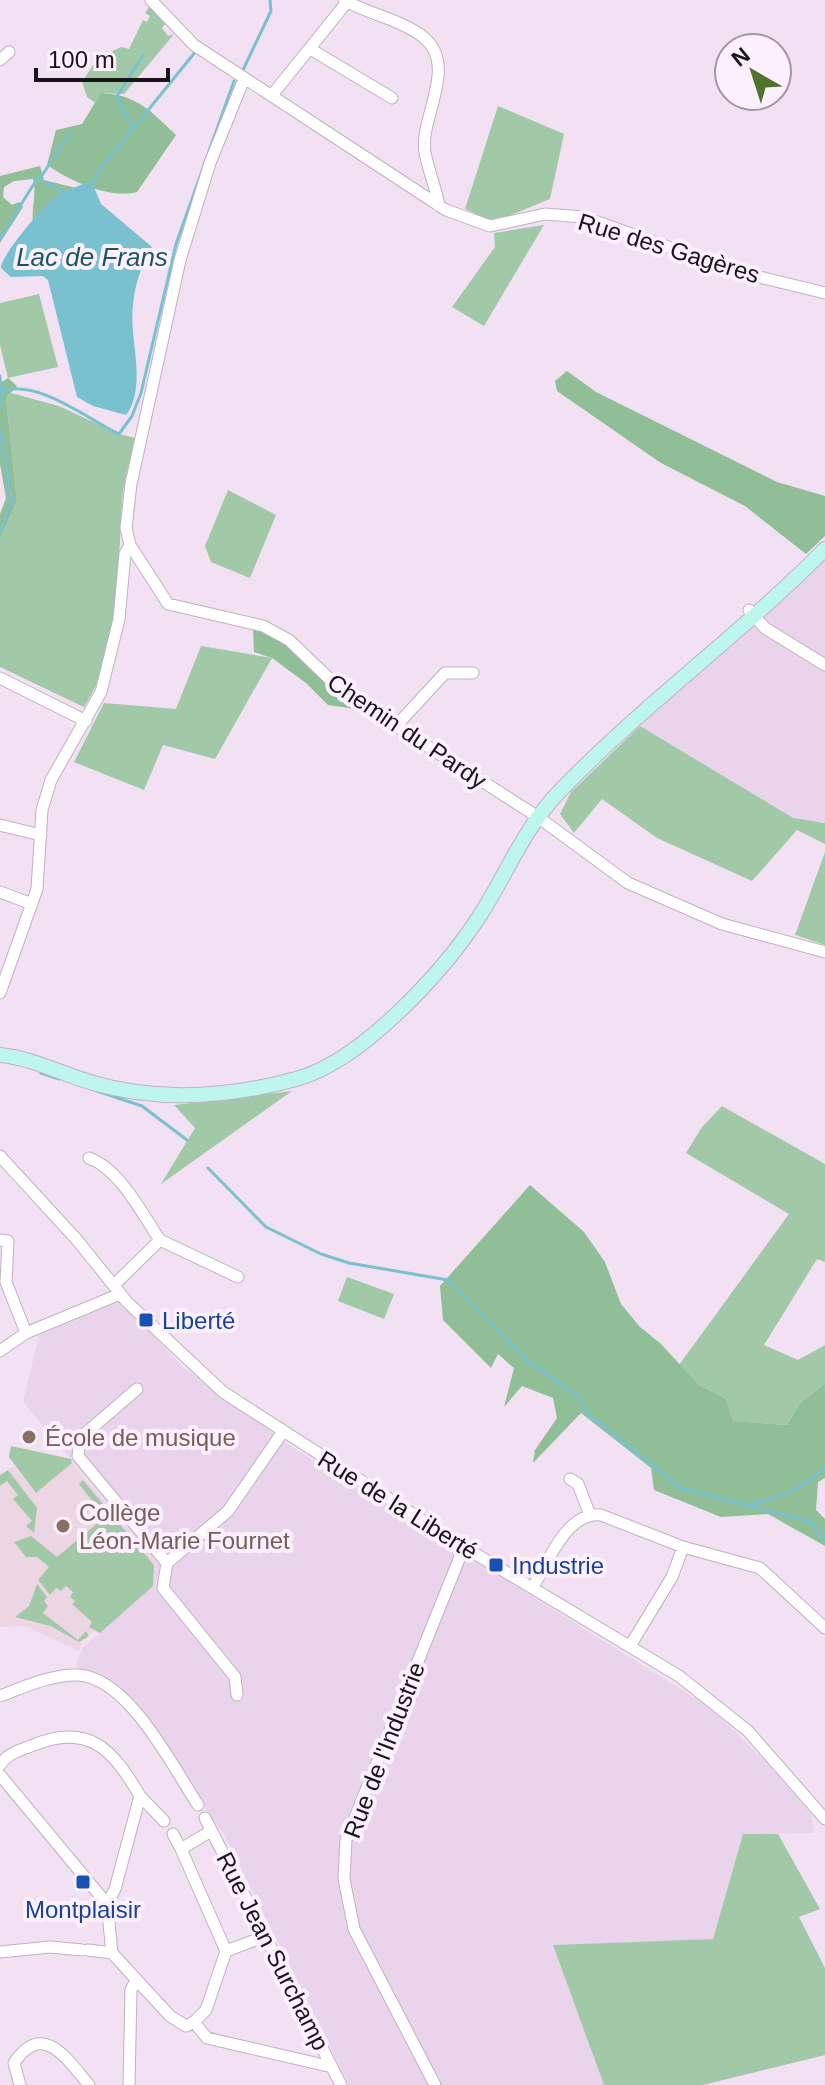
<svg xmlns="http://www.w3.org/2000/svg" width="825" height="2085" viewBox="0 0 825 2085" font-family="Arial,sans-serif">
	<rect width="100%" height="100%" fill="#f1e1f3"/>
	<path fill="#e9d4ec" d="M825 559V823L793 818 640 726Z
		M120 1301 183 1367 292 1447 711 1708 769 1765 811 1814 814 1833 743 1834 713 1939 554 1945 604 2085H349L225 1836 125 1695 99 1673 80 1671 76 1662 84 1646 110 1625 155 1560 23 1402 39 1335Z"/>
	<path fill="#edd6e3" d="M72 1463 155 1560 153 1586 100 1633 94 1631 82 1641 79 1651 25 1626 0 1627V1475L14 1466 36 1493Z"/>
	<path fill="#a1c9a8" d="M150 6 166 23 162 28 168 36 174 34 124 94 101 93 95 103 87 97 82 82 97 59 103 62 113 56 111 52 121 47 129 49 143 20 147 22 150 16 145 13Z
		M498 106 564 134 550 199 494 222 465 209Z
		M544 225 484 326 452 307 495 247 494 233Z
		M39 294 58 367 8 378 0 345V303Z
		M11 393 59 406 119 434 136 438C132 455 125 474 123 492 116 563 125 645 84 707L0 667V539L17 501 6 398Z
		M228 490 276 515 250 578 211 562 205 546Z
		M201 646 272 658 215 759 163 745 144 790 74 762 104 703 176 709Z
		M640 726 793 818 825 823V844L797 830 752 881 657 838 602 799 574 833 560 814 571 792Z
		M825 852V945L795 935Z
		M292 1091 161 1184 195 1128 174 1105Z
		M722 1106 825 1164V1262L817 1259 764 1345 798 1360 825 1345V1384L801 1402 787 1425 732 1421 725 1398 699 1385 679 1365 789 1214 686 1153 702 1127Z
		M347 1277 394 1294 384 1319 338 1301Z
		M11 1446 71 1459 72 1463 36 1493 9 1457Z
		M8 1470 37 1508 34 1533 26 1526 32 1521 13 1499 18 1495 7 1481 0 1486V1475Z
		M83 1480 154 1565 153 1586 100 1633 89 1627 92 1622 72 1604 75 1601 70 1597 73 1592 66 1586 61 1591 56 1588 50 1595 38 1580 49 1567 37 1557H26L14 1542 31 1536 57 1557 105 1517 79 1484Z
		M37 1584 47 1597 44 1601 48 1606 43 1613 78 1640 86 1631 89 1636 79 1642 51 1626 15 1617 29 1606Z
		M743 1834H778L820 1909 799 1917 825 1968V2055L703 2085H604L553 1945 713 1939Z"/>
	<path fill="#8fbe97" d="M101 93C136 94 152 112 176 135L137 192C109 199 70 181 47 165L56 130 82 124Z
		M40 166 44 180 76 188 57 195 33 223C31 207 37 195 33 179L14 181 4 187 3 197 12 205 19 202 23 207 0 243V176Z
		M567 371 596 392 777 482 825 496V536L806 554 745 506 661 463 557 391 555 381Z
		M8 378 17 386 6 398 17 501 0 539V514L6 498 0 464V383Z
		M253 628 289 644 356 709 328 705 306 683 272 658 254 652Z
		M530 1185 584 1232 605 1262 621 1304 640 1327 660 1343 699 1385 725 1398 733 1421 787 1425 801 1402 825 1384V1478L818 1482 816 1510 825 1519V1546L768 1514 721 1517 654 1490 651 1468 581 1413 533 1463 535 1450 557 1418 553 1398 522 1386 504 1407 514 1368 498 1354 491 1368 443 1320 440 1286Z"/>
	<path fill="#7ac1cf" d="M86 182 94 187 101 204 152 247C137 271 130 302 133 331 135 357 143 393 126 415L93 406 77 397 48 280 43 276 11 277 1 268C0 256 47 202 57 195 65 190 78 187 86 182Z"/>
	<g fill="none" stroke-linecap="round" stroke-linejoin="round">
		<path stroke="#7ac1cf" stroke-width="3" d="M243 70 271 11 270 0
			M132 128 117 96 143 55
			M39 180 70 133
			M45 182 66 193
			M92 186 98 172 196 51
			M0 238 37 179
			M0 376 1 391
			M0 408 1 391C38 379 86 418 119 434L132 416 141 393 176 244 234 81
			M0 430 12 502 0 532
			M41 1073 59 1079
			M97 1091 142 1106 187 1140
			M208 1168 266 1227 321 1254 349 1263 448 1280 528 1361 580 1397 587 1413 681 1488 811 1522 825 1541
			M752 1504C778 1497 808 1488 825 1466"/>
		<defs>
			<path id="minor" d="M151 0 194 45 446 210 490 226 545 214 583 217 739 272 825 293
				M344 0C368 14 399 19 422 36 460 65 419 118 425 152 428 170 436 188 439 206
				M312 50 392 98
				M0 60 9 52
				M272 95 347 2
				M130 545 168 604 263 626 289 640 343 692 538 817 628 883 722 924 825 952
				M749 610 765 628 825 665
				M0 678 86 721
				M395 727 445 673H473
				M0 825 41 835
				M0 892 32 904
				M0 993 37 889 42 810 51 780 101 692 119 619 125 554 130 545 126 528 131 484 180 260 210 163 244 79
				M0 1156 77 1240 127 1302 223 1392 464 1547 679 1676 748 1731 825 1819
				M89 1158C120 1169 142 1214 160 1240
				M0 1240 8 1241 6 1282 26 1333
				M114 1285 160 1240 238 1277
				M0 1351 26 1333 120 1294
				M137 1389 80 1438 78 1456 167 1563
				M570 1479 578 1484 590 1515
				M167 1563 228 1511 282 1433
				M167 1563 163 1588 235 1677 237 1695
				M533 1587C548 1562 567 1511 601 1515L683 1547 760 1568 825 1628
				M630 1646 672 1577 683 1547
				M0 1696C24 1687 52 1674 78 1675 128 1677 173 1767 198 1805
				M0 1765C7 1754 18 1751 31 1746 88 1722 112 1748 140 1796L115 1889 107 1904
				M0 1775 107 1904 112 1953 170 2016 186 2026 194 2022 207 2038 332 2067
				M140 1796 164 1821
				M205 1818 341 2085
				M211 1831 181 1849 226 1951
				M173 1834 181 1849
				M88 1950 112 1953
				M0 1952 50 1947 82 1950
				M194 2022 206 2010 226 1951 266 1936
				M20 2085 14 2063C43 2020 67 2059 89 2085
				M129 2085 131 1990 136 1980
				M435 2085 354 1929 344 1879 346 1840 464 1547"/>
			<path id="secondary" d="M0 1055C32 1058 62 1074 93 1083 159 1102 230 1097 296 1079 361 1062 443 972 479 917 507 874 524 827 561 790 644 704 741 634 825 549"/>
		</defs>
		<use href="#minor" stroke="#c0b1c2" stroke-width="13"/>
		<use href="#secondary" stroke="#c0b1c2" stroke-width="16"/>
		<use href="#minor" stroke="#fff" stroke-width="11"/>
		<use href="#secondary" stroke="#bef6ee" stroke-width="14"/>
	</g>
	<g fill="#1a4fb4" stroke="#fcf0fe" stroke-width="3">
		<rect x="138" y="1312" width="16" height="16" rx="4"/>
		<rect x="488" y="1557" width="16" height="16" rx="4"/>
		<rect x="75" y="1874" width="16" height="16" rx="4"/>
	</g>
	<g fill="#8d6e63" stroke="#fcf0fe" stroke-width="3">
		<circle cx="29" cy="1437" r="8"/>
		<circle cx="63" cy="1526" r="8"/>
	</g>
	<g text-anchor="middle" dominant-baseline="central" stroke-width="8" stroke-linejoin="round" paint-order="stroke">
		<g font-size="24" fill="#1a151b" stroke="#fcf0fe">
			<text transform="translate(669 248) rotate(17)">Rue des Gagères</text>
			<text transform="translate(407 731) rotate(34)">Chemin du Pardy</text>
			<text transform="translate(398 1505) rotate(32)">Rue de la Liberté</text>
			<text transform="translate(384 1750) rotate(-69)">Rue de l'Industrie</text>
			<text transform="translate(273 1951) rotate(63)">Rue Jean Surchamp</text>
		</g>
		<g font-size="24" fill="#164399" stroke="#fcf0fe" text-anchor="start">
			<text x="162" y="1320">Liberté</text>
			<text x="512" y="1565">Industrie</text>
			<text x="83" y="1909" text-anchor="middle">Montplaisir</text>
		</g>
		<g font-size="24" fill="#785e54" stroke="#fcf0fe" text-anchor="start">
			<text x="45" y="1437">École de musique</text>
			<text x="79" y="1512">Collège<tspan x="79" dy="28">Léon-Marie Fournet</tspan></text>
		</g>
		<g font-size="26" font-style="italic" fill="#1b5762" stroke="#fcf0fe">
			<text x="92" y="257">Lac de Frans</text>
		</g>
	</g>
	<g transform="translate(753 72) rotate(321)"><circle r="38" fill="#fcf0fe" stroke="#a298a3" stroke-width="2"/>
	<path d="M0-6L14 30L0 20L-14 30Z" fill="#51742d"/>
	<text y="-12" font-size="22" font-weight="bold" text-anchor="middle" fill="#1a151b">N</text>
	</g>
	<path d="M36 68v12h132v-12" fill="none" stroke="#1a151b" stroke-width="4"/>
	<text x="48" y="68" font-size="24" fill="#1a151b" stroke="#fcf0fe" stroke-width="6" paint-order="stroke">100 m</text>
</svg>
